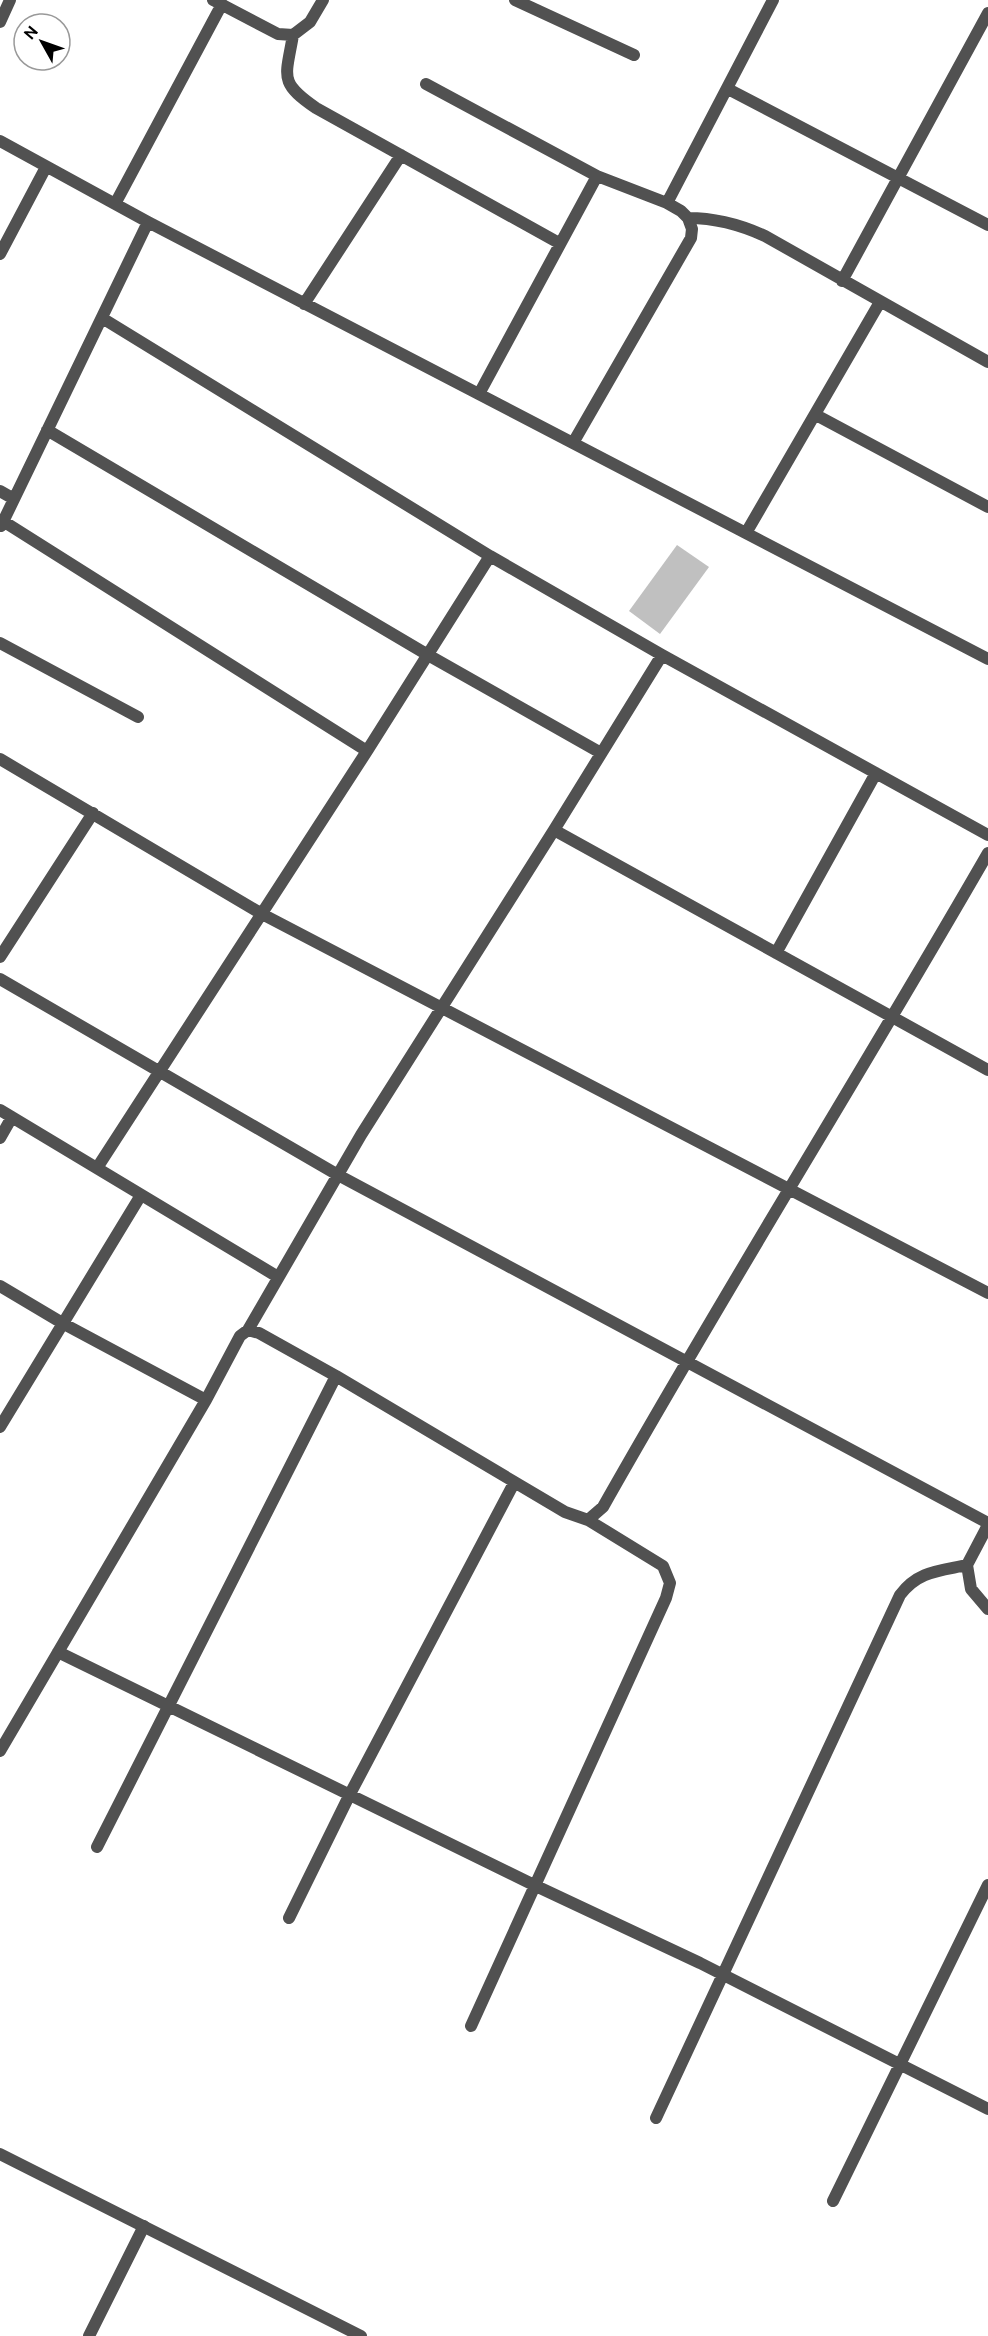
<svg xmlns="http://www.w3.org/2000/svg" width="988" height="2336" viewBox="0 0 988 2336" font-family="Ubuntu,sans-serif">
	<rect width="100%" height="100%" fill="#fff"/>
	<path fill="#c0c0c0" d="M677 545 709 567 660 634 629 611Z"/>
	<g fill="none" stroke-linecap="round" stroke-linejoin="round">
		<path stroke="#515151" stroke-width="12" d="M89 2336 144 2226"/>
		<path stroke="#515151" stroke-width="12" d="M213 0 278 34 293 35 310 22 323 0
			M515 0 634 55
			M0 22 10 0
			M293 35C286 77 278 82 316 108L559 243
			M426 84 597 176 667 203 681 211 688 218 692 229 691 238 573 443
			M728 89 988 225
			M0 141 148 222 988 659
			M667 203 773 0
			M115 204 222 4
			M688 218C716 218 739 224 765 236L988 362
			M0 254 46 167
			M842 281 988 13
			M304 304 401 155
			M102 318 490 556 662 655 988 835
			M479 394 597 176
			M816 415 988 507
			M47 430 428 655 601 753
			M0 491 14 499
			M3 521 367 751
			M1 526 148 222
			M746 533 880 302
			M0 643 138 717
			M0 759 262 914 988 1293
			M554 830 988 1070
			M776 953 876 773
			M0 957 93 813
			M0 979 338 1175 988 1523
			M0 1110 278 1277
			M0 1138 12 1117
			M97 1168 367 751 490 556
			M0 1286 64 1324 206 1400
			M248 1330 361 1135 554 830 662 655
			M0 1427 141 1195
			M588 1520 603 1507C727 1287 862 1072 988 853
			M988 1525 967 1565 971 1589 988 1609
			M58 1652 536 1886 700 1963 988 2109
			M0 1751 206 1400 240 1336 248 1330 259 1333 336 1376 565 1512 588 1520 663 1566 670 1583 666 1598 471 2026
			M97 1847 336 1376
			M289 1918 350 1794 514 1483
			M656 2118 900 1595C918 1571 939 1571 967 1565
			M0 2154 361 2336
			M833 2201 988 1885"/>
	</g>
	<g transform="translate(42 42) rotate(310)"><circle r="28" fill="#ffffff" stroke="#999999" stroke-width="1.5"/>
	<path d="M0-4.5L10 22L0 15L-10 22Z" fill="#000000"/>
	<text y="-9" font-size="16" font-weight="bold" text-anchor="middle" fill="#000000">N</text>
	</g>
</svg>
